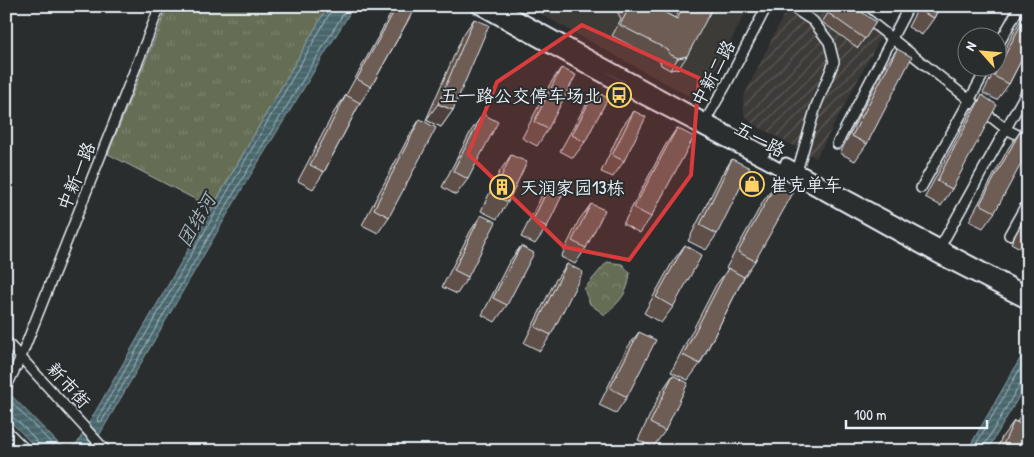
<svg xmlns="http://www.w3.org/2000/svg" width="1034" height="457" viewBox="0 0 1034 457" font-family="'Patrick Hand','LXGW WenKai TC',sans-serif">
	<defs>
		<pattern id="industrial-furrows" width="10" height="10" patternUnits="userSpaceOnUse" patternTransform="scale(1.25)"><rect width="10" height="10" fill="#3e3b39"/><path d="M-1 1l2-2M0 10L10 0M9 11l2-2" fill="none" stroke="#5a5856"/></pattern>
		<pattern id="grass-tufts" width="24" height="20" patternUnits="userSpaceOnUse" patternTransform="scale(1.25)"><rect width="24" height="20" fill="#656e54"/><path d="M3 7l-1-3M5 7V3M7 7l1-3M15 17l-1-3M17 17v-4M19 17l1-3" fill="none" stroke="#7b836d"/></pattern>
		<pattern id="park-crowns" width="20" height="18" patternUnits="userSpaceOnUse" patternTransform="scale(1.25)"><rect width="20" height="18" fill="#656e54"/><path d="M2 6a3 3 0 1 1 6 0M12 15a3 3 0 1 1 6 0" fill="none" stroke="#7b836d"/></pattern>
		<pattern id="water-rules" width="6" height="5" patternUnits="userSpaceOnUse" patternTransform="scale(1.25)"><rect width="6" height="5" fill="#48666c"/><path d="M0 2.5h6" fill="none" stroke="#627c82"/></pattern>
	</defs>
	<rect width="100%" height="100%" fill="#2a2d2e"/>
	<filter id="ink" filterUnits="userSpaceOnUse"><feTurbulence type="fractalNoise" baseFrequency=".02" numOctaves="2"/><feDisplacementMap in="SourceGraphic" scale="10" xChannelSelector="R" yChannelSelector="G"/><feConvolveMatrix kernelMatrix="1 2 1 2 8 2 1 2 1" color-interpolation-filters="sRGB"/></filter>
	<g filter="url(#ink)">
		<path fill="#3e3b39" d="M526 6H749L706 88 696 94 687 95Z"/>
		<path fill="url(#industrial-furrows)" d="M788 6H843L882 35 816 158 753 124 744 115 743 98Z"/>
		<path fill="url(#grass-tufts)" stroke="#a6b0a6" d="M168 6H328L212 208 108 154Z"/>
		<path fill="url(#park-crowns)" stroke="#a6b0a6" d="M607 262 622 264 630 273C628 294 620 301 605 315L590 304 584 289Z"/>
		<path fill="url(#water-rules)" stroke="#889ea4" d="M328 6H354L245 184 90 451H39L6 417V390L60 445C69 449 71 448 78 442Z
			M1028 345V381L987 451H967Z"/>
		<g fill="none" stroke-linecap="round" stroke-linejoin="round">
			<path stroke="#a8b9c0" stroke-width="1" d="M332 6 331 11 97 419 98 422 102 421 241 181 348 6
				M6 397 56 448 61 451
				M6 414C14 415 41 443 42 451
				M972 451 1028 355
				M983 451 984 446 1021 382 1028 379"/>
			<defs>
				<path id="minor" d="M790 6 813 21 829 42 834 62 816 106 796 175
					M851 6 1006 129 1028 140
					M996 49 1020 6
					M703 125 726 85 767 6
					M837 144 909 6
					M921 188 987 68
					M1009 235 1028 201
					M938 251 1028 89
					M6 341 106 451
					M6 388 21 357 160 6
					M6 430 27 451"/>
				<path id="major" d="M476 6 622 87 763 160 936 256 1028 303
					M497 6 764 152
					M786 164 1028 293"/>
			</defs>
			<use href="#minor" stroke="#e8f1f8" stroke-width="12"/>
			<use href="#major" stroke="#e8f1f8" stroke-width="15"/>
			<use href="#minor" stroke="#2a2d2e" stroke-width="9"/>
			<use href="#major" stroke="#2a2d2e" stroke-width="11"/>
		</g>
		<path fill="#5e5048" stroke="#e8f1f8" d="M395 6H416L371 87 360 103 324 172 313 189 298 181 334 112 346 95Z
			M609 6H652L675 18 682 6H707L679 68 670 70 661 65 660 61 612 36 621 19 617 11Z
			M833 6 876 22 858 48 822 22Z
			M919 6H940L934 18 922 35 908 27Z
			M1028 10V47L1009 84 997 100 983 93 996 68V66L1019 23Z
			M474 19 453 110 441 127 426 120 463 35Z
			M897 49 867 144 855 161 840 153 885 66Z
			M561 68 548 129 537 146 522 138 550 84Z
			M595 91 585 142 573 158 560 151 584 108Z
			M982 95 952 189 941 206 925 197 971 112Z
			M634 111 624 161 613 177 601 172 622 127Z
			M483 114 468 179 456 195 442 187 471 131Z
			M1028 117V133L1021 129Z
			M420 119 389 217 378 233 362 225 409 136Z
			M677 128 651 217 640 233 623 224 666 144Z
			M1021 130 995 212 983 228 969 221 1009 147Z
			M511 155 508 202 497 219 481 211 500 171Z
			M732 159 717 234 706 250 688 241 721 176Z
			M552 180 547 227 535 244 521 237 541 197Z
			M776 184 755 261 744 277 700 364 688 380 671 372 716 285 728 269 726 268 764 200Z
			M591 204 586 248 575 264 561 257 579 220Z
			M1028 212V246L1025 251 1011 243Z
			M481 215 468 277 457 294 442 287 470 232Z
			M685 245 673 307 661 323 644 313 673 261Z
			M521 246 507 305 495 322 482 315 509 262Z
			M567 264 551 335 540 351 524 343 555 281Z
			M639 332 627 397 616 413 599 405 627 348Z
			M673 375 665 431 653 447 638 440 661 392Z
			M1028 401V430L1018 451H996L1002 437 1014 421 1017 422Z"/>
		<path fill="#4c413b" stroke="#e8f1f8" d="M687 56 679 68 670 70 678 58Z
			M438 104 453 110 441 127 426 120Z"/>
		<path fill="#6d5d54" stroke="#e8f1f8" d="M397 6H416L371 87 357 79Z
			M629 6H652L677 19 684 6H707L712 9 687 56 678 58 669 54 668 50 620 25 629 8Z
			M833 6H853L876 22 865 39 828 13Z
			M921 6H940L934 18 919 11Z
			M1028 11V47L1009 84 994 76Z
			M474 19 489 25 453 110 438 104Z
			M897 49 912 57 867 144 852 136Z
			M561 68 576 75 548 129 534 122Z
			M595 91 608 98 585 142 572 135Z
			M346 95 360 103 324 172 310 165Z
			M982 95 997 105 952 189 937 181Z
			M634 111 646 117 624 161 612 155Z
			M483 114 498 122 468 179 453 171Z
			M420 119 436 128 389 217 374 209Z
			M677 128 694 137 651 217 634 208Z
			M1021 130 1028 134V151L995 212 980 204Z
			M511 155 527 162 508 202 493 195Z
			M732 159 750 168 717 234 700 225Z
			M552 180 566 187 547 227 533 220Z
			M776 184 793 193 755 261 738 252Z
			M591 204 605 210 586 248 572 241Z
			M481 215 496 222 468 277 454 270Z
			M1028 217V230L1022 227Z
			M685 245 702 255 673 307 656 297Z
			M521 246 534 253 507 305 493 298Z
			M567 264 583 272 551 335 535 327Z
			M728 268 744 277 700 364 683 355Z
			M639 332 656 340 627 397 610 388Z
			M673 375 688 383 665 431 650 423Z
			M1014 421 1028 427V430L1018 451H1000Z
			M6 441 14 445 11 451H6Z"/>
	</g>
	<path fill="#d83c3d" fill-opacity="0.2" stroke="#d83c3d" stroke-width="4" stroke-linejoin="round" d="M582 25 699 78 691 175 629 260 564 247 468 154 497 82Z"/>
	<defs>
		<symbol id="bus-ring" viewBox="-11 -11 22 22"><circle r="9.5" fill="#2a2d2e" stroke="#ffd166" stroke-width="1.5"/><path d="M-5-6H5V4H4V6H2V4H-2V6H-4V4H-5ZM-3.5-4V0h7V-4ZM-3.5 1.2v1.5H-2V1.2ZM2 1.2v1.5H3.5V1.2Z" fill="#ffd166"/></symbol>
		<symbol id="shop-ring" viewBox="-11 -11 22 22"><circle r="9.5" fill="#2a2d2e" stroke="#ffd166" stroke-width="1.5"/><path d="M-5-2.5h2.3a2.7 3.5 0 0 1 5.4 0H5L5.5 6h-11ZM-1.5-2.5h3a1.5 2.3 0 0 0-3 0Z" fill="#ffd166"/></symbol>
		<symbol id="building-ring" viewBox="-11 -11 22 22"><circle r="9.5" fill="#2a2d2e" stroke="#ffd166" stroke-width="1.5"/><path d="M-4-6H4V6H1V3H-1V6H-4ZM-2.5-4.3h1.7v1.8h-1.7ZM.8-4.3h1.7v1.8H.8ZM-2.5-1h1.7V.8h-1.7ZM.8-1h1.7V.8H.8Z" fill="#ffd166"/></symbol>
	</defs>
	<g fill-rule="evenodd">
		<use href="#bus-ring" x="605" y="81" width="28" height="28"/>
		<use href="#shop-ring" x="738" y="170" width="28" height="28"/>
		<use href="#building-ring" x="488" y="173" width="28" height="28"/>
	</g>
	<g text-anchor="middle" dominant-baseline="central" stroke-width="4" stroke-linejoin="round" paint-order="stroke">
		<g font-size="18" fill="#e8f1f8" stroke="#2a2d2e">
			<text transform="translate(713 73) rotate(-62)">中新二路</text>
			<text transform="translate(760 139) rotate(28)">五一路</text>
			<text transform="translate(76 176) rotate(-68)">中新一路</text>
			<text transform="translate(69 385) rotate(48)">新市街</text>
		</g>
		<g font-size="18" fill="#e8f1f8" stroke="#2a2d2e" text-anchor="start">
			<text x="602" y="95" text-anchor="end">五一路公交停车场北</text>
			<text x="770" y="184">崔克单车</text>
			<text x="520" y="187">天润家园13栋</text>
		</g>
		<g font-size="19" font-style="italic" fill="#a8b9c0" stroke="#2a2d2e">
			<text transform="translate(196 220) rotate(-60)">团结河</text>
		</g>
	</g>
	<rect width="1034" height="457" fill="none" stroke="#2a2d2e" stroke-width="25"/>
	<rect x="12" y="12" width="1009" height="432" fill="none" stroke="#e8f1f8" stroke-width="2" filter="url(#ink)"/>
	<g transform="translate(982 52) rotate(297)"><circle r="24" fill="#2a2d2e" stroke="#767b7f"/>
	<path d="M0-4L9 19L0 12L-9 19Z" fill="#ffd166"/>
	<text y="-8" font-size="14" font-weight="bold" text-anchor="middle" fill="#e8f1f8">N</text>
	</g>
	<path d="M846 420v8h141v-8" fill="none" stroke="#e8f1f8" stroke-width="2.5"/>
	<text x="854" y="420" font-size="15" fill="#e8f1f8" stroke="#2a2d2e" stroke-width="4" paint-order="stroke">100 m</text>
</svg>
